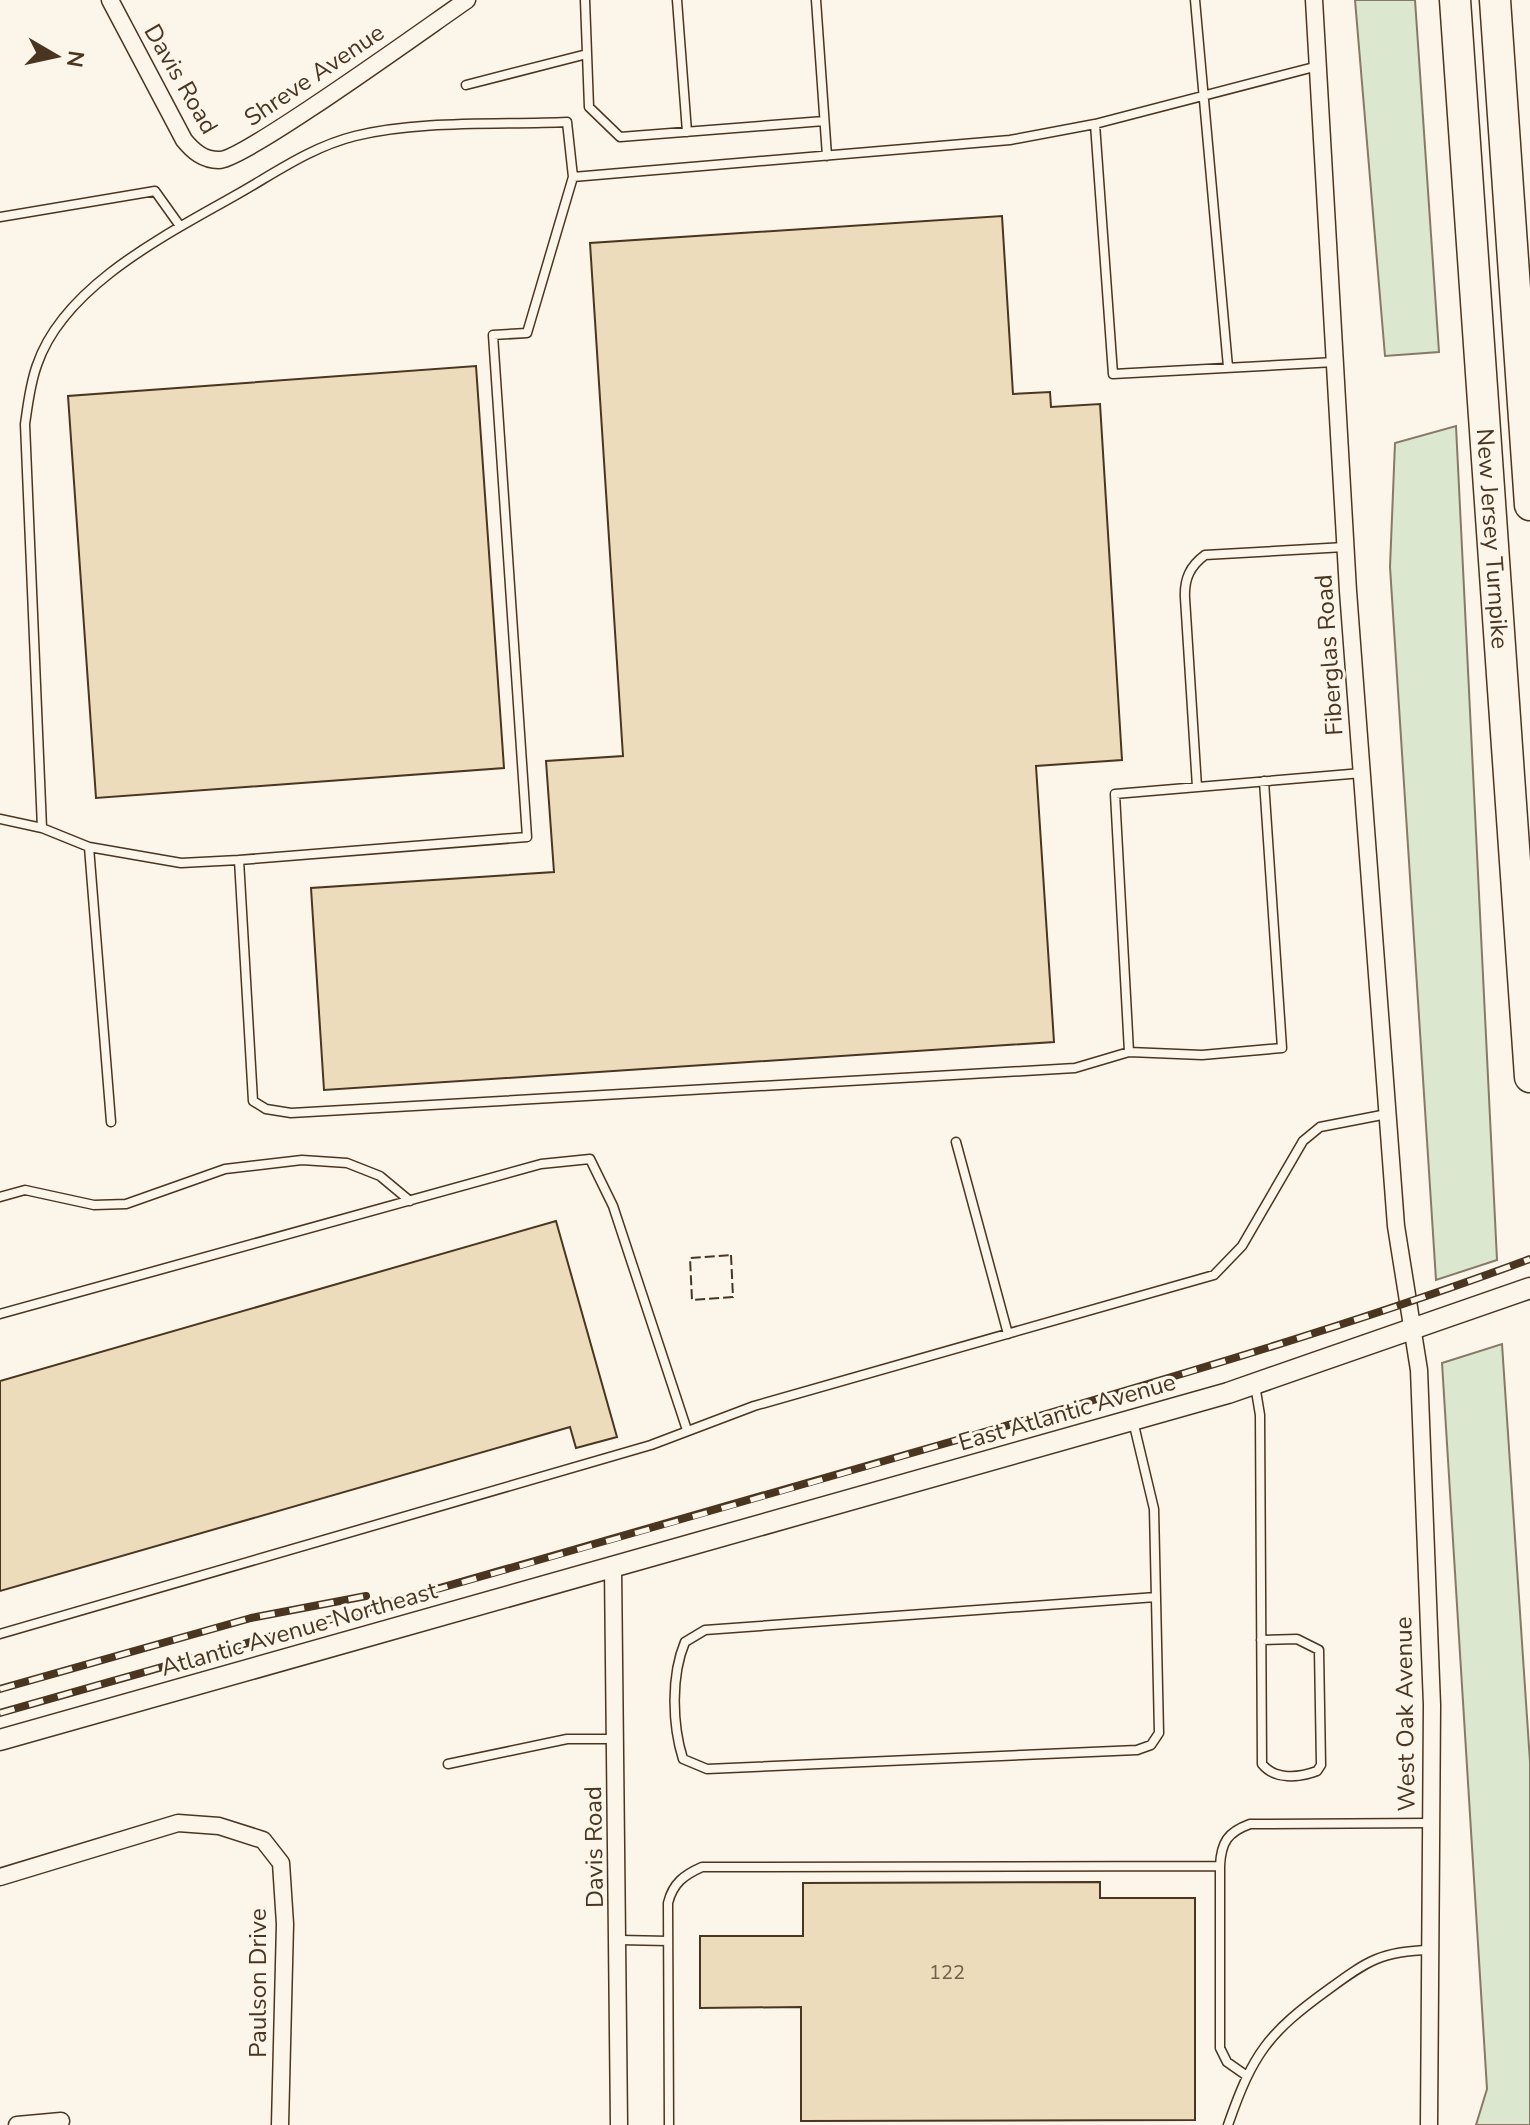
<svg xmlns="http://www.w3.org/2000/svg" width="1530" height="2125" viewBox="0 0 1530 2125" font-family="'Nunito Sans',sans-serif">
	<rect width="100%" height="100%" fill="#fbf6e9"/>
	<path fill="#dce7d0" stroke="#887966" stroke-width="2" d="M1355 0H1415L1439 352 1385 356Z
		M1456 426 1497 1260 1436 1280 1390 567 1395 443Z
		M1502 1344 1530 1762V2125H1476L1487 2089 1442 1363Z"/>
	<path fill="#ecdcbc" stroke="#4a3520" stroke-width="2" d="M1002 216 1013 394 1050 392 1051 407 1100 404 1122 760 1036 766 1054 1042 324 1090 311 888 554 872 546 761 623 756 590 243Z
		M476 366 504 768 96 798 68 396Z
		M556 1221 617 1437 576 1448 570 1427 0 1591V1381Z
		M1100 1882V1898H1195V2120L801 2121V2007L700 2008V1936H803V1883Z"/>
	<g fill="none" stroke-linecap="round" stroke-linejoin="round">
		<defs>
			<path id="service" d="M585 0 589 107 620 137 824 121
				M677 0 687 132
				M816 0 827 156
				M1195 0 1228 367
				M466 85 587 54
				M1095 124 1113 374 1335 362
				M0 217 155 191 180 226
				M1197 787 1185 598C1184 579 1190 566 1205 555L1345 547
				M0 819 42 828
				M89 847 181 863 239 860 253 1101 266 1109 291 1113 1075 1068 1129 1052 1115 794 1362 773
				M239 860 527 837 493 335 527 333 573 177
				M1129 1052 1202 1055 1282 1048 1264 781
				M111 1122 89 847 42 828 25 424C28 404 30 384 37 365 64 285 168 234 236 195 275 173 311 147 355 136 420 120 500 125 567 122L573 177 1010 140 1095 124 1318 66
				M956 1142 1008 1334
				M0 1197 25 1190 94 1205 126 1204 225 1169 302 1160 347 1163 380 1176 410 1201
				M0 1314 541 1164 590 1159 613 1206 687 1430
				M1255 1385 1260 1415 1262 1764C1275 1780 1298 1778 1317 1771L1321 1765 1319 1650 1297 1639 1261 1640
				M1133 1421 1154 1509 1159 1733 1151 1745 1137 1750 707 1769 683 1759C672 1724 671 1675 685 1642L705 1630 1156 1597
				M0 1634 651 1445 754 1406 1214 1275 1242 1246 1303 1141 1320 1127 1387 1114
				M448 1764 567 1739H615
				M1220 1866V2048L1227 2062 1247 2076
				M620 1940 668 1941
				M669 2125 668 1903C673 1883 684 1875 702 1867L1220 1866C1221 1842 1228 1832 1250 1824L1431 1823
				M1228 2125C1253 2053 1268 2033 1329 1989 1367 1961 1382 1951 1430 1950"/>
			<path id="minor" d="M110 0 184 140C193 151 203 160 219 160 243 161 433 23 467 0
				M1314 0 1348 591 1396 1226 1419 1370 1432 1705 1429 2125
				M613 1568 619 2125
				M0 1877 178 1823 219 1826 263 1840 281 1863 285 1924 280 2125
				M17 2125 61 2121"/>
			<path id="tertiary" d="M0 1740 1228 1393 1530 1288"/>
			<g id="motorway">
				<path id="s1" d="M1455 0 1530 1077"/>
				<path d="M1495 0 1530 505"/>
			</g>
		</defs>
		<use href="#service" stroke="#4a3520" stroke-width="11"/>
		<use href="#minor" stroke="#4a3520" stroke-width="19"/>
		<use href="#tertiary" stroke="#4a3520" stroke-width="23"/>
		<use href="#motorway" stroke="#4a3520" stroke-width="33"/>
		<use href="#service" stroke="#fbf6e9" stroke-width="8"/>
		<use href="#minor" stroke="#fbf6e9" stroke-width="16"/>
		<use href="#tertiary" stroke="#fbf6e9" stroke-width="20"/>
		<use href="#motorway" stroke="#fbf6e9" stroke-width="30"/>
		<defs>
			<path id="rail" d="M0 1689 251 1618 366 1596
				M0 1713C319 1622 638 1534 957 1440 1149 1384 1342 1329 1530 1259"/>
		</defs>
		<use href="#rail" stroke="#4a3520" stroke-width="8"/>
		<use href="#rail" stroke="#fbf6e9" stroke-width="5" stroke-dasharray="15" stroke-linecap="butt"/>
		<path stroke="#4a3520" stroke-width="2" stroke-dasharray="10 4" stroke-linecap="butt" d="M731 1255 733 1297 692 1300 690 1258Z"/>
	</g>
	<g text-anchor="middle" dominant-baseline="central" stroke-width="6" stroke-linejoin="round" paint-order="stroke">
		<g font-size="20" fill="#725f47">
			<text x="947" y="1972">122</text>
		</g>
		<g font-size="24" fill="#4a3520" stroke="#fbf6e9">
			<text transform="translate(314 75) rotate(-34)">Shreve Avenue</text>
			<text transform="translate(181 79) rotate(60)">Davis Road</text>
			<text stroke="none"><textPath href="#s1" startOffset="540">New Jersey Turnpike</textPath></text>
			<text transform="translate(1329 655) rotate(-94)">Fiberglas Road</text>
			<text transform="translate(1067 1412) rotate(-16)">East Atlantic Avenue</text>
			<text transform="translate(299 1629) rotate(-16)">Atlantic Avenue Northeast</text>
			<text transform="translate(1405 1714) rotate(-91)">West Oak Avenue</text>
			<text transform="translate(594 1847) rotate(-91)">Davis Road</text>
			<text transform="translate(258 1983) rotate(-90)">Paulson Drive</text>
		</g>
	</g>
	<g transform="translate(56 56) rotate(99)" stroke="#fbf6e9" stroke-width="6" paint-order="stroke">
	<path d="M0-6L14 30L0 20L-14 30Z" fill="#4a3520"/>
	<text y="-12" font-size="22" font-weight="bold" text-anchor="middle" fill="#4a3520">N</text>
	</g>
</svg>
